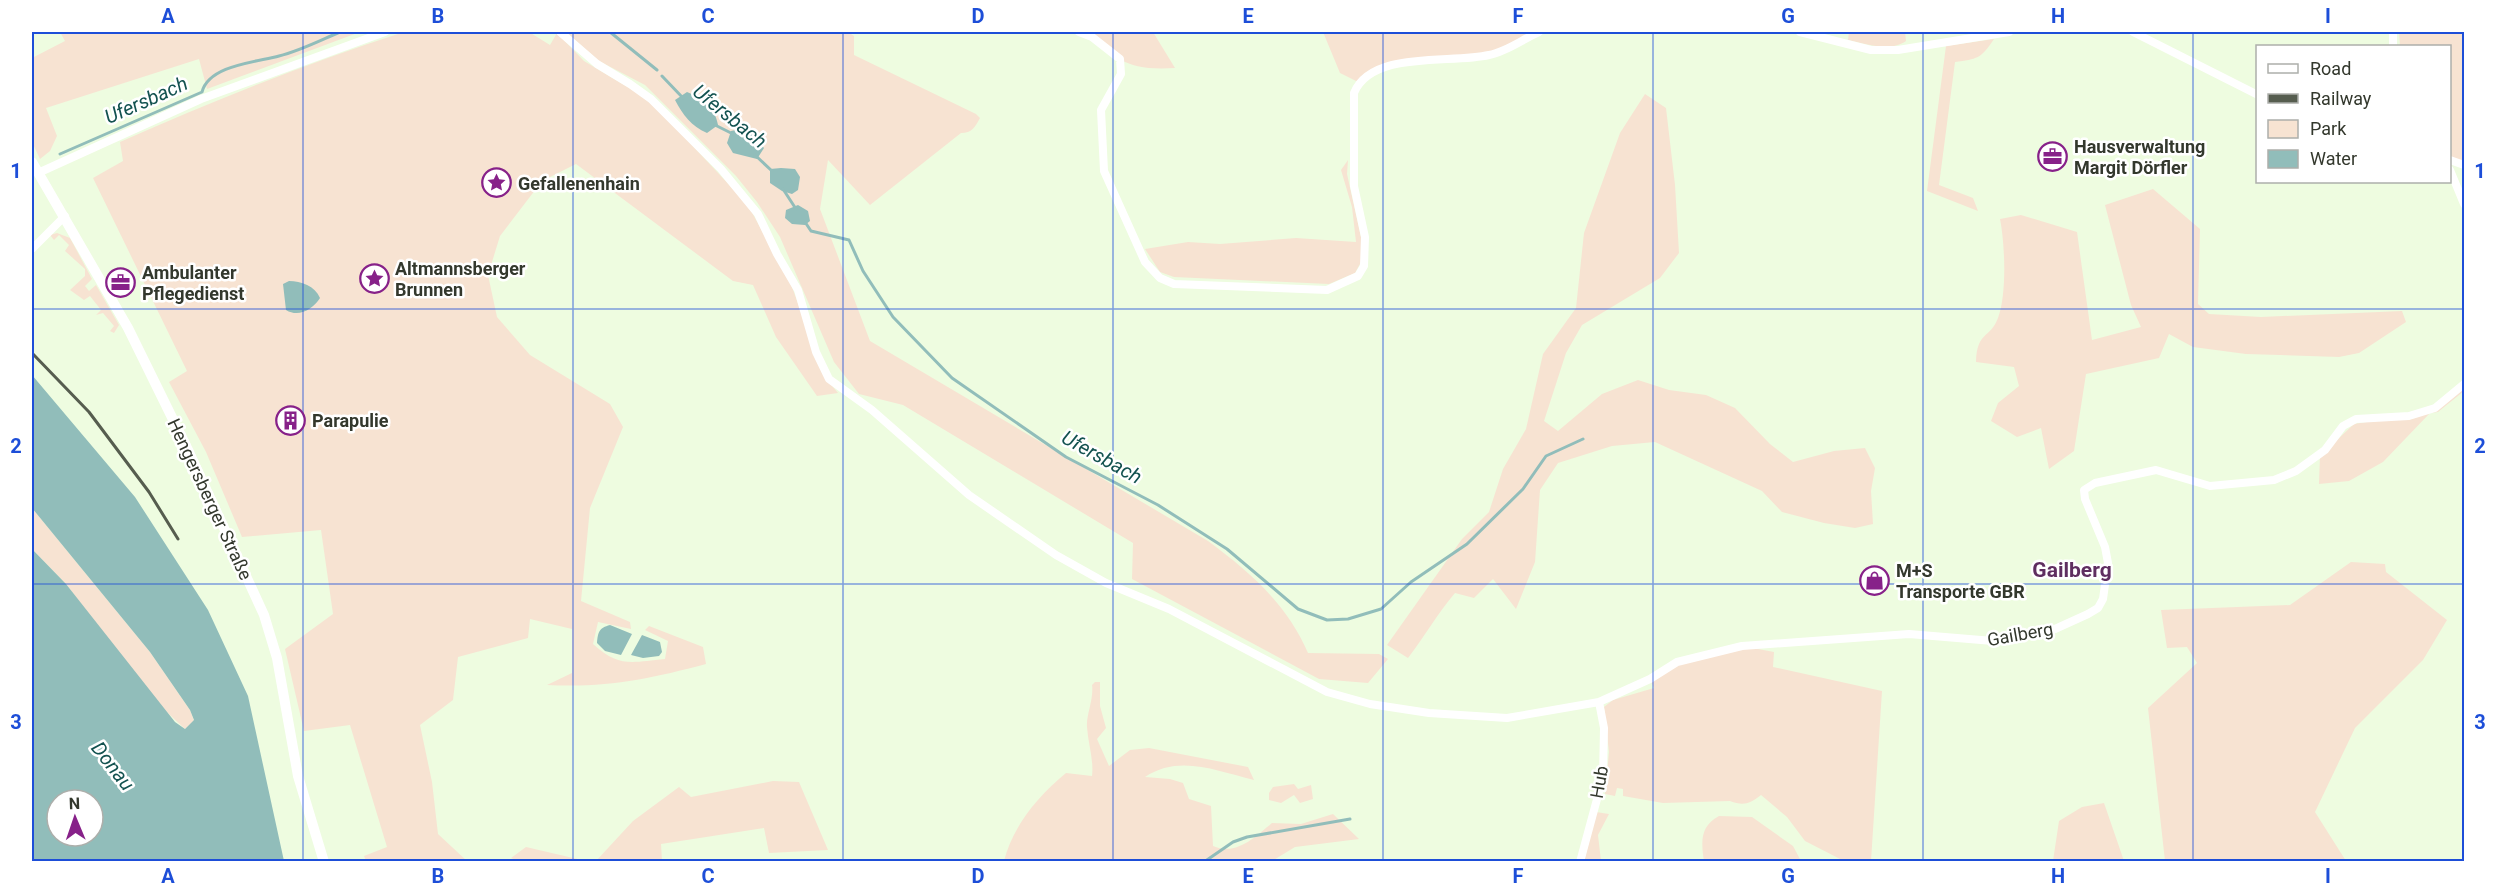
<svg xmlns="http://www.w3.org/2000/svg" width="2496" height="893" viewBox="0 0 2496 893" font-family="Roboto,sans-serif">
	<rect width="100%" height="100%" fill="#eefce0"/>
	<path fill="#f7e3d2" d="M60 32H360L207 89 199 59 46 108 57 136 50 151 40 159 32 142V58L65 41Z
		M404 32H529L550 45 557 33 584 61 641 95 662 113 748 205 791 284 824 376 838 393 817 396 776 337 753 285 733 281 576 164 542 181 500 236 488 275 497 317 530 355 610 404 623 427 590 508 581 601 630 622 631 629 598 622 593 644C619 668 632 662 665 659L668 641 645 630 649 626 703 647 706 664C649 679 607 688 547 685L572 673V629L530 619 528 638 458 657 453 700 420 725 432 782 438 834 467 861H366L364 856 387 847 350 725 304 731 285 649 333 614 321 530 242 537 206 452 169 382 187 371 93 178 123 161 120 142C213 101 307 63 404 32Z
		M566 32H848L854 36V55L976 114 980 118C975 127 972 133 961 133L870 205 828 160 820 209 870 341 1208 541C1250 572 1287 604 1308 653L1379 654 1388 659 1368 683 1319 679 1132 579 1133 543 903 405 859 394 834 362 780 237 757 202 736 176 645 85 599 61Z
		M1080 32H1153L1175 68C1127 71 1117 59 1080 32Z
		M1323 32H1544L1492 55 1386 65 1358 82 1340 73Z
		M1849 32H1905L1906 41C1891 52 1866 44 1848 40Z
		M2399 32H2464V165L2450 160V46H2400Z
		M1994 39C1981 59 1977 59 1955 62L1939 185 1973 198 1978 211 1927 191 1946 46Z
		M1645 94 1666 108 1675 185 1679 253 1660 278 1582 325 1566 353 1544 421 1558 431 1602 394 1638 380 1669 390 1706 395 1735 408 1770 444 1793 462 1834 451 1865 448 1875 468 1871 491 1873 524 1855 528 1824 523 1782 512 1762 491 1655 442 1612 446 1558 463 1540 490 1535 562 1516 609 1493 579 1474 598 1455 593C1437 614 1425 636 1408 658L1387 645 1462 539 1489 512 1503 469 1526 429 1543 354 1576 308 1584 233 1620 133Z
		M1348 160 1347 174 1361 237V262L1355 273 1329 284 1174 277 1160 272 1145 249 1188 242 1220 244 1296 238 1356 242 1352 207 1341 170Z
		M2153 189 2200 229 2198 304 2209 314 2261 317 2402 311 2406 322 2359 353 2339 357 2246 354 2193 347 2169 334 2159 358 2086 374 2074 451 2049 469 2041 428 2017 437 1991 421 1998 403 2019 386 2014 367 1976 362C1977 331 1990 339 1998 318 2007 294 2005 244 2000 219L2021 215 2077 232 2092 340 2141 327 2131 305 2105 205Z
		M57 233 70 238 92 279 85 286 89 291 96 285 119 325 114 333 110 331 114 326 103 313 96 315 101 310 90 296 84 300 70 290 85 276V269L65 251 69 245 59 235 54 240 50 235Z
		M2464 387V391L2438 412 2430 413 2383 462 2349 481 2319 484 2320 456 2354 424 2436 411Z
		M32 508 150 652 190 710 194 721 185 729 155 701 66 584 32 549Z
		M2351 562 2385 564 2386 572 2447 620 2423 660 2355 728 2315 812 2346 861H2165L2148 708 2197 663 2187 647 2167 648 2161 610 2290 605Z
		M1742 646 1774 652 1773 667 1882 691 1871 861H1844L1805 841 1787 817 1761 795C1750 804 1743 806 1730 801L1663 803 1623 796V789L1617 788 1615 796 1605 794 1609 752 1604 707 1613 700 1654 688 1650 679 1677 662Z
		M1095 682H1100V706L1106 728 1097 739 1109 766 1130 750 1149 748 1248 767 1254 780C1217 771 1179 754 1145 777L1170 779 1183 783 1189 799 1211 806 1213 846C1237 856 1255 837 1272 823L1301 824 1333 814 1359 839 1295 847 1272 861H1004C1013 826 1038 796 1066 773L1092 776C1094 760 1088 743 1087 727 1086 715 1094 699 1092 685Z
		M773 781 799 782 828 850 769 853 764 828 661 844 662 861H596L633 821 679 787 691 797Z
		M1294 784 1298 789 1311 785 1313 799 1300 803 1294 795 1281 803 1269 800V793L1273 787Z
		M2104 803 2124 861H2053L2059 821 2082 807Z
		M1596 812 1609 814 1598 835 1601 861 1584 862Z
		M1719 816 1752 817 1793 846 1801 861H1704C1701 842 1700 826 1719 816Z
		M526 847 586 861H518L511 858Z"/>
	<path fill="#91bdba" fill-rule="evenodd" d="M687 92C703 99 715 107 718 125L707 133C691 126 683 115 675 100Z
		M741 129 753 135 764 148 757 159 733 153 727 143 731 131Z
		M781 168 795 169 800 177 798 190 792 194 782 191 770 183V169Z
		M798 205 808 211 810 221 805 225 792 224 785 218 786 210Z
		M289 281C301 281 315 286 320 298 313 309 299 318 286 310L283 284Z
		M32 375 135 497 208 610 248 696 284 861H32V549L66 584 175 722 185 729 194 720 190 710 150 652 32 508ZM57 800H93V836H57Z
		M610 625 632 634 621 655 605 651 597 643C598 632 599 628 610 625Z
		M642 635 660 642 662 652 659 656 643 658 631 655Z"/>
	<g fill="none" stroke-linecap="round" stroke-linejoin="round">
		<path stroke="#91bdba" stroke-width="3" d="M610 32 657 70
			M662 76 683 98
			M715 125 733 134
			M60 154 202 92C209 65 257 62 279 56 300 51 321 40 340 32
			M755 155 772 171
			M783 189 796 209
			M805 222 811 231 849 240 863 271 893 317 952 378 1066 457 1158 505 1227 549 1298 609 1327 620 1348 619 1381 609 1411 582 1467 544 1523 489 1546 456 1583 439
			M1204 862 1233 842 1247 837 1350 819"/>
		<path stroke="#fff" stroke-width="8" d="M560 32 597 64 630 84 651 99 721 169 758 214 777 254 798 290 816 352 829 379 872 410 969 495 1056 555 1106 583 1169 609 1327 692 1370 704 1429 713 1507 718 1599 702 1650 679 1677 662 1742 646 1909 634 1993 641 2055 629 2088 614 2098 608 2103 599 2108 563 2105 547 2085 499 2084 490 2095 483 2156 470 2210 486 2274 480 2296 471 2325 450 2343 426 2356 419 2409 416 2435 408 2464 384
			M1079 32 1092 37 1120 59 1121 74 1101 110 1104 171 1145 262 1160 278 1174 284 1327 290 1358 276 1364 266 1365 237 1354 186V93C1372 50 1450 64 1489 55 1506 52 1523 39 1539 32
			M1800 32 1871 50H1898L2009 32
			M2133 32 2258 95
			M2393 32V46
			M2450 160 2464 165
			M2450 170 2464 204
			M38 173 201 99 385 32
			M32 249 65 216
			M1580 862 1603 777 1604 728 1599 702"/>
		<path stroke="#fff" stroke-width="10" d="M32 162 128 328 188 450 264 615 277 658 298 776 324 862"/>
		<path stroke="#565d4f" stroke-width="3" d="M32 353 89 412 149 492 178 539"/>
	</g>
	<path fill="none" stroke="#1d4ed8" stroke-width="1.5" stroke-opacity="0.55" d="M303 32V862M573 32V862M843 32V862M1113 32V862M1383 32V862M1653 32V862M1923 32V862M2193 32V862M32 309H2464M32 584H2464"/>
	<defs>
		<symbol id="office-ring" viewBox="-11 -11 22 22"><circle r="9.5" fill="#fff" stroke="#872189" stroke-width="1.5"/><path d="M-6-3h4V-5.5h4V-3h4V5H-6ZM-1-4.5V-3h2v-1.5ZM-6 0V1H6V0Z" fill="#872189"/></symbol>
		<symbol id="sight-ring" viewBox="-11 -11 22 22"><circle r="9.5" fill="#fff" stroke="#872189" stroke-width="1.5"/><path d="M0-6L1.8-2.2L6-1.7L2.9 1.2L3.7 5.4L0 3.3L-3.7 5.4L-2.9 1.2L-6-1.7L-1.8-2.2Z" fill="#872189"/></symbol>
		<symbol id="building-ring" viewBox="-11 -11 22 22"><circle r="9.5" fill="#fff" stroke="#872189" stroke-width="1.5"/><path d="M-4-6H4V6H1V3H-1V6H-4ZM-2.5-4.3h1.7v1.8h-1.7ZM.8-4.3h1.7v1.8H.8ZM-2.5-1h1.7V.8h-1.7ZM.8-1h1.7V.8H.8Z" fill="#872189"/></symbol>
		<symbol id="shop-ring" viewBox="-11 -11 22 22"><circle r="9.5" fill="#fff" stroke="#872189" stroke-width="1.5"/><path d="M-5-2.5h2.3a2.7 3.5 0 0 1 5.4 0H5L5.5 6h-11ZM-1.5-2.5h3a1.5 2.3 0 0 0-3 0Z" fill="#872189"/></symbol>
	</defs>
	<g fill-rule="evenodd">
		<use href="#office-ring" x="2036" y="140" width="33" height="33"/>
		<use href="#sight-ring" x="480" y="166" width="33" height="33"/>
		<use href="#sight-ring" x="358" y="262" width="33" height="33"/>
		<use href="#office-ring" x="104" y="266" width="33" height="33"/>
		<use href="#building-ring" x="274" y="404" width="33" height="33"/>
		<use href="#shop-ring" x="1858" y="564" width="33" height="33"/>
	</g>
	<g text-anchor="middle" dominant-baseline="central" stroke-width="5" stroke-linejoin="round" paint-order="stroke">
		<g font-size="18" font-weight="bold" fill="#33382d" stroke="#fff" text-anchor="start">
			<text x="2074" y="146">Hausverwaltung<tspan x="2074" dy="21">Margit Dörfler</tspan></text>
			<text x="518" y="183">Gefallenenhain</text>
			<text x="395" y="268">Altmannsberger<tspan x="395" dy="21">Brunnen</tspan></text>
			<text x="142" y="272">Ambulanter<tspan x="142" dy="21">Pflegedienst</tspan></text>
			<text x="312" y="420">Parapulie</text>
			<text x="1896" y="570">M+S<tspan x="1896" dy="21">Transporte GBR</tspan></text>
		</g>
		<g font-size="18" fill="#33382d" stroke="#fff">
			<text transform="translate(210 499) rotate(65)">Hengersberger Straße</text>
			<text transform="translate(2020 634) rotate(-10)">Gailberg</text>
			<text transform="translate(1599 782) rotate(-80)">Hub</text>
		</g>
		<g font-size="20" font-style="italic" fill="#135250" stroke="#fff">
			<text transform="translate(146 100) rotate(-24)">Ufersbach</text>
			<text transform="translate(730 116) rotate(39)">Ufersbach</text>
			<text transform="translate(1102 457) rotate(29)">Ufersbach</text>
			<text transform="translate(113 766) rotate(52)">Donau</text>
		</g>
		<g font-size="21" font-weight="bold" fill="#5f2e60" stroke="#fff">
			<text x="2072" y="570">Gailberg</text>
		</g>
	</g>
	<rect width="2496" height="893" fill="none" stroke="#ffffff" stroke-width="66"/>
	<rect x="2256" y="45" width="195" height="138" fill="#ffffff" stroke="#adafab" stroke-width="1.5"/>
	<rect x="2268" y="64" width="30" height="9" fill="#ffffff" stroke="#adafab" stroke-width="1.5"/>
	<text x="2310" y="75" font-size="18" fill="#33382d">Road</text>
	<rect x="2268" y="94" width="30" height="9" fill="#565d4f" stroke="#adafab" stroke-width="1.5"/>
	<text x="2310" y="105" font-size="18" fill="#33382d">Railway</text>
	<rect x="2268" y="120" width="30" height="18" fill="#f7e3d2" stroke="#adafab" stroke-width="1.5"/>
	<text x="2310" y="135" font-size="18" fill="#33382d">Park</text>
	<rect x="2268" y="150" width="30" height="18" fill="#91bdba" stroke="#adafab" stroke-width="1.5"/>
	<text x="2310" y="165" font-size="18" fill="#33382d">Water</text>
	<g transform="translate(75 818) rotate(358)"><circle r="28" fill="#ffffff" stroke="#adafab" stroke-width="1.5"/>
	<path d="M0-4.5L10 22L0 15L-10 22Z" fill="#872189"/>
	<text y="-9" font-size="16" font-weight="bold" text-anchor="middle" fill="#33382d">N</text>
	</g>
	<rect x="33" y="33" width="2430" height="827" fill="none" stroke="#1d4ed8" stroke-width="2"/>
	<g font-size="20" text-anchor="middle" font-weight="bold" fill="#1d4ed8">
		<text x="168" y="23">A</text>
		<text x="438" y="23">B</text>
		<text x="708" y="23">C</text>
		<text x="978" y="23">D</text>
		<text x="1248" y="23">E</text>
		<text x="1518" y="23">F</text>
		<text x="1788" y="23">G</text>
		<text x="2058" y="23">H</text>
		<text x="2328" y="23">I</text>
		<text x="16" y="178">1</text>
		<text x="2480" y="178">1</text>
		<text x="16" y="453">2</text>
		<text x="2480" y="453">2</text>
		<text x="16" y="729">3</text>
		<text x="2480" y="729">3</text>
		<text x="168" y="883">A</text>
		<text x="438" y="883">B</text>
		<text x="708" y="883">C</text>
		<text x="978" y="883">D</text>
		<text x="1248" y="883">E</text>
		<text x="1518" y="883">F</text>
		<text x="1788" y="883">G</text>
		<text x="2058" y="883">H</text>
		<text x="2328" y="883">I</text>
	</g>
</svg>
